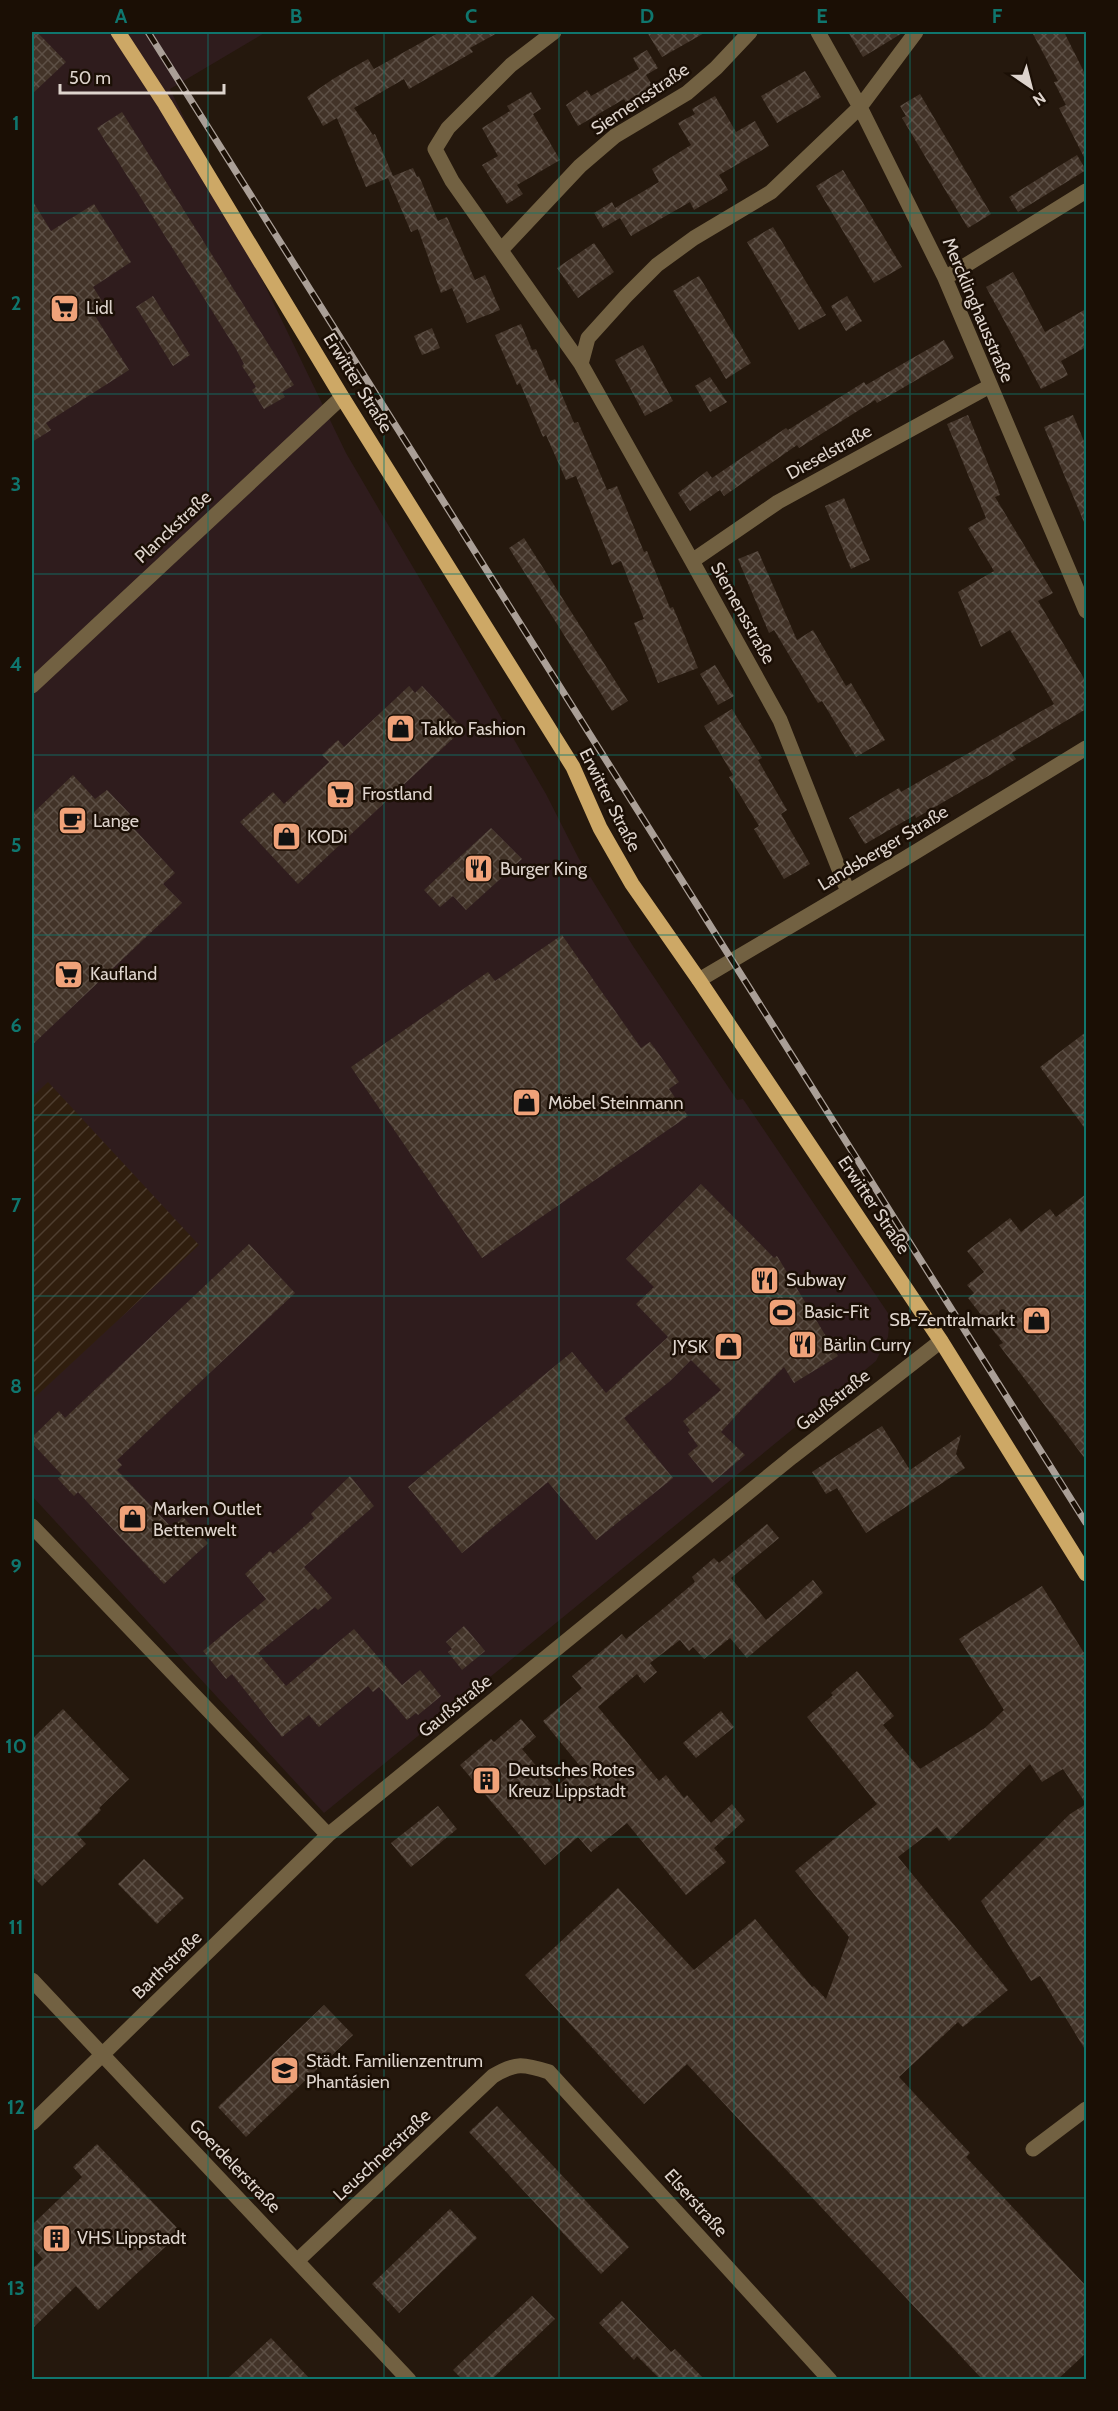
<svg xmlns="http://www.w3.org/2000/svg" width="1118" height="2411" viewBox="0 0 1118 2411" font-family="Cabin,sans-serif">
	<defs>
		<pattern id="industrial-furrows" width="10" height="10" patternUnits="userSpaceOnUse" patternTransform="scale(1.5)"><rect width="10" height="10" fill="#301e0e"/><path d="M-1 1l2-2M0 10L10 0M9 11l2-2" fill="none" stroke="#4e3e30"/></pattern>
		<pattern id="building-cross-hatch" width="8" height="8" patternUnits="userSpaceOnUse" patternTransform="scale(1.5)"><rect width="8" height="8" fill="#423328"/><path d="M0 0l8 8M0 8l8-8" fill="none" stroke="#5d5046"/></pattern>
	</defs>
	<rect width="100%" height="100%" fill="#25180d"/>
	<path fill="#2f1c1d" d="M32 32H266L170 89 346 453 546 794 578 857 633 946 737 1100 743 1099 890 1316 888 1337 876 1361 324 1813 32 1496Z"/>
	<path fill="url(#industrial-furrows)" d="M48 1082 199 1245 32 1400V1097Z"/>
	<path fill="url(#building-cross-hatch)" d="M32 32H37L66 62 32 94Z
		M440 32H499L470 48 473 52 409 89 404 79 354 108 373 135 375 134 393 176 366 187 337 118 323 126 307 97 333 79 368 59 374 69Z
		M647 32H706L662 57Z
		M848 32H904L863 57Z
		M1032 32H1064L1086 76V161L1059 108 1066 105 1054 82 1058 81Z
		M647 50 658 68 646 75 655 90 628 106 624 99 578 126 566 105 587 90 591 96 639 69 633 58Z
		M805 71 821 97 777 123 761 96Z
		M531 92 541 109 533 114 560 160 517 185 523 194 507 204 482 165 498 156 482 128 510 111 507 106Z
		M920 94 991 214 968 228 902 118 906 116 900 106Z
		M715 96 736 132 755 121 769 146 719 175 728 190 694 210 690 202 631 236 620 218 603 228 594 213 612 202 615 208 659 182 652 169 691 145 678 123 695 114 692 109Z
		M122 112 294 385 282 392 285 397 264 409 252 390 256 387 242 366 244 364 236 349 97 128Z
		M1077 155 1086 170 1018 212 1009 197Z
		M413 168 417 177 419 176 438 221 447 217 475 280 485 275 500 310 467 323 452 288 441 293 418 229 411 232 388 178Z
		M843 170 902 267 874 283 816 186Z
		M32 200 51 231 94 204 131 262 93 287 104 304 92 311 129 370 46 423 51 430 32 442Z
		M773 227 826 315 799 330 747 242Z
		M594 243 614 272 578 298 557 268Z
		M1013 272 1045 332 1086 309V347L1061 361 1068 375 1041 389 986 287Z
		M699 276 751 363 726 379 673 291Z
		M153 296 190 355 173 366 136 307Z
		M847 296 862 321 846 331 831 306Z
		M521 324 532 350 536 349 550 381 555 379 574 423 578 422 607 490 617 486 644 552 647 551 670 608 673 607 698 668 658 683 634 623 644 619 621 561 612 565 576 476 566 480 546 435 543 437 520 383 517 385 495 335Z
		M432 328 440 348 422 355 414 336Z
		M944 340 954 358 877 403 875 400 799 448 797 445 724 496 720 490 690 511 678 493 707 471 715 482 712 478 786 428 788 430 864 382 866 385Z
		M643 345 673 401 645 416 615 360Z
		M710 377 727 402 710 412 695 386Z
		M968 415 997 486 1000 495 995 497 1053 593 1038 601 1086 682V709L1012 753 1016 759 995 772 916 818 915 815 865 844 849 818 899 788 901 792 1054 704 1010 630 981 647 958 592 994 571 968 528 986 518 947 424Z
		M1073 415 1086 446V527L1044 427Z
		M844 498 870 560 851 569 825 506Z
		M524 538 628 701 612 711 509 548Z
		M758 551 797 640 813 630 846 686 851 683 885 740 856 757 822 701 818 703 774 630 769 633 738 559Z
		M715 665 734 696 718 705 700 674Z
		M409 686 415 693 422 686 463 729 298 884 240 822 273 792 284 804 329 762 322 755 338 740 344 747Z
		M732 709 762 758 758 760 787 810 781 814 810 864 784 879 754 829 759 826 729 777 733 775 704 726Z
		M73 775 95 799 107 790 130 814 125 819 175 873 163 884 182 903 32 1045V814Z
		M491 828 522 859 466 910 453 896 440 907 424 890Z
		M562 935 641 1048 650 1042 664 1061 679 1082 669 1089 688 1116 482 1258 351 1067 488 972 495 981Z
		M1086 1032V1130L1040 1067Z
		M701 1184 774 1258 777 1256 838 1356 794 1383 784 1367 743 1408 721 1432 745 1455 712 1483 688 1454 698 1446 688 1432 690 1430 683 1421 721 1390 691 1360 670 1381 624 1418 673 1478 596 1540 548 1482 462 1553 408 1487 572 1352 606 1393 668 1337 636 1304 654 1287 626 1259Z
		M1086 1194V1460L999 1345 1003 1343 968 1298 974 1293 967 1285 984 1272 967 1251 1010 1218 1021 1232 1050 1209 1056 1217Z
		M249 1244 295 1293 117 1460 122 1465 117 1470 172 1528 183 1517 208 1543 164 1584 78 1492 74 1496 58 1479 62 1475 32 1443V1437L59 1411 65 1418Z
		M882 1426 910 1470 961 1435 956 1454 965 1468 866 1533 837 1488 826 1494 812 1472Z
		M350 1476 374 1506 304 1567 332 1598 318 1610 315 1607 258 1653 286 1686 354 1629 402 1685 420 1670 441 1696 418 1715 416 1713 407 1720 379 1687 373 1692 368 1686 319 1727 309 1715 282 1737 232 1674 226 1679 203 1651 266 1599 245 1574 270 1551 273 1554 314 1518 311 1514Z
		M767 1524 779 1538 731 1578 766 1620 813 1580 823 1593 747 1658 730 1638 704 1659 693 1647 689 1651 680 1640 650 1663 657 1672 644 1683 637 1674 598 1707 659 1781 666 1775 684 1798 687 1795 711 1823 732 1804 745 1820 714 1848 726 1862 686 1895 627 1823 591 1852 578 1837 545 1865 460 1765 491 1739 494 1742 521 1719 536 1737 522 1749 555 1788 580 1766 543 1721 582 1688 572 1676 622 1634 626 1639 658 1613 695 1582 692 1577 714 1558 719 1563Z
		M1042 1586 1086 1656V2051L1040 1976 1031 1981 981 1901 1070 1814 1086 1804 1063 1769 1042 1782 1030 1764 949 1841 937 1827 898 1857 1008 1990 963 2027 958 2022 899 2077 970 2153 966 2157 1086 2286V2353L1058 2379H982L687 2064 644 2104 525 1975 618 1888 694 1970 755 1919 812 1987 814 1986 826 1999 849 1937 795 1871 877 1804 807 1717 833 1695 831 1693 857 1671 894 1716 883 1725 920 1769 985 1728 1004 1710 959 1639Z
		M464 1626 485 1651 462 1670 448 1652 452 1649 446 1642Z
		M63 1709 129 1779 99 1808 101 1810 77 1834 86 1844 42 1886 32 1876V1739Z
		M721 1711 734 1727 696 1758 683 1743Z
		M438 1806 457 1829 411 1867 391 1843Z
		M144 1859 184 1898 157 1924 118 1884Z
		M324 2005 353 2035 246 2137 218 2107Z
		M497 2106 629 2247 601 2274 469 2132Z
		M97 2144 181 2232 98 2310 76 2286 32 2329V2269L43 2259 32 2247V2225L82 2177 73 2167Z
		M450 2209 477 2238 399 2313 372 2284Z
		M532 2296 555 2319 492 2379H462L453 2370Z
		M622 2301 671 2352 675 2349 704 2379H660L637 2356 634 2360 599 2323Z
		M271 2338 310 2379H227Z"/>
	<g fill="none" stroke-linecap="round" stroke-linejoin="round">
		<path stroke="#726142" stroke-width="15" d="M554 32 511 65 448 128 435 149 452 181 581 364 692 561 780 720 848 892
			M818 32 860 107 945 278 1086 611
			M501 250 580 166 615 136 687 93 716 68 750 32
			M945 278 1086 191
			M581 364 588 338 626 296 657 265 694 238 771 192 860 107 916 32
			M692 561 778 502 990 386
			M32 686 342 397
			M699 980 904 859 1086 748
			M32 1526 328 1835
			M32 1980 409 2380
			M32 2123 328 1835 792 1457 941 1341
			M1033 2149 1086 2109
			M298 2260 493 2076C516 2062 524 2064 549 2072L830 2380"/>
		<path stroke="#cda866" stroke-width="15" d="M118 32 165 104 342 397 573 767 600 828 632 884 699 980 941 1341 1086 1574"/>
		<defs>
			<path id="rail" d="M148 32 1086 1523"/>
		</defs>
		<use href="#rail" stroke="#aa9f97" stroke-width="7"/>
		<use href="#rail" stroke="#1b0f05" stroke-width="4.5" stroke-dasharray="14" stroke-linecap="butt"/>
	</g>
	<path fill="none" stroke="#0f766e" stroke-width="1.5" stroke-opacity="0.55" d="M208 32V2380M384 32V2380M559 32V2380M734 32V2380M910 32V2380M32 213H1086M32 394H1086M32 574H1086M32 755H1086M32 935H1086M32 1115H1086M32 1296H1086M32 1476H1086M32 1656H1086M32 1837H1086M32 2017H1086M32 2198H1086"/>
	<defs>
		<symbol id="supermarket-square" viewBox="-11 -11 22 22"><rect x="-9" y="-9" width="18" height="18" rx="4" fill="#f0a279" stroke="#1b0f05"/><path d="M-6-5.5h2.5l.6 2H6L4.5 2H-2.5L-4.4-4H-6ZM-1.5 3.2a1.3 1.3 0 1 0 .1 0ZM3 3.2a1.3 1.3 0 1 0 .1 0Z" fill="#111"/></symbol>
		<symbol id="shop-square" viewBox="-11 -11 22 22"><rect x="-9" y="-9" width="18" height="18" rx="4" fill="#f0a279" stroke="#1b0f05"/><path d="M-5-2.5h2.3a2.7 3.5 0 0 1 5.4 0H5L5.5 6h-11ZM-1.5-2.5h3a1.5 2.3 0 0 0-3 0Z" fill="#111"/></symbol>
		<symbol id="cafe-square" viewBox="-11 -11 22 22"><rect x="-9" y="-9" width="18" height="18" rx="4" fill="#f0a279" stroke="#1b0f05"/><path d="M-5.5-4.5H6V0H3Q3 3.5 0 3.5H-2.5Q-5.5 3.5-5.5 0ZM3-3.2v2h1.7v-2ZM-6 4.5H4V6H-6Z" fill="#111"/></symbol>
		<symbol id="restaurant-square" viewBox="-11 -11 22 22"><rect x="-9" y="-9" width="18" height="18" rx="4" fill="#f0a279" stroke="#1b0f05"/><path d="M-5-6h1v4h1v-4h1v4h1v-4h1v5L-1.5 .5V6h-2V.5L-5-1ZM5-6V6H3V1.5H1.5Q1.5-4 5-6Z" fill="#111"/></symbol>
		<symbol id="stadium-square" viewBox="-11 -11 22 22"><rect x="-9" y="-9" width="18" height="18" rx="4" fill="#f0a279" stroke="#1b0f05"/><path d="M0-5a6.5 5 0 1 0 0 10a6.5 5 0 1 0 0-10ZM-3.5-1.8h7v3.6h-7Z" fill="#111"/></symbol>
		<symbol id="building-square" viewBox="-11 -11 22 22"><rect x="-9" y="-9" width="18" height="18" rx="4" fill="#f0a279" stroke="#1b0f05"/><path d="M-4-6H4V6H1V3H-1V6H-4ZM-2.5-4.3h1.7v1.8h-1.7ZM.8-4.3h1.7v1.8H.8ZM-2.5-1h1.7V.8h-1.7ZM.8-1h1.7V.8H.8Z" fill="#111"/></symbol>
		<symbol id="school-square" viewBox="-11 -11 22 22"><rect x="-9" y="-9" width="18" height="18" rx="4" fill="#f0a279" stroke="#1b0f05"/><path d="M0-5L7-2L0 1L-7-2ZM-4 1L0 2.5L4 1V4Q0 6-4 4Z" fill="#111"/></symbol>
	</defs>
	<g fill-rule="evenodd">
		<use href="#supermarket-square" x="48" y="292" width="33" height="33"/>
		<use href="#shop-square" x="384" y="712" width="33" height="33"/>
		<use href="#supermarket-square" x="324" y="778" width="33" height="33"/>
		<use href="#cafe-square" x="56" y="804" width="33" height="33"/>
		<use href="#shop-square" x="270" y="820" width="33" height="33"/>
		<use href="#restaurant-square" x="462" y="852" width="33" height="33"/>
		<use href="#supermarket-square" x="52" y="958" width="33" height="33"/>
		<use href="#shop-square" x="510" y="1086" width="33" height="33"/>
		<use href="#restaurant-square" x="748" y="1264" width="33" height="33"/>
		<use href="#stadium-square" x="766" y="1296" width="33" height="33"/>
		<use href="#shop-square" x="1020" y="1304" width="33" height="33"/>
		<use href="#restaurant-square" x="786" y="1328" width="33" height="33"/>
		<use href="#shop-square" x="712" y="1330" width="33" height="33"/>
		<use href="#shop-square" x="116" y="1502" width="33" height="33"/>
		<use href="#building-square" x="470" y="1764" width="33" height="33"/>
		<use href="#school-square" x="268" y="2054" width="33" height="33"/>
		<use href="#building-square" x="40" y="2222" width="33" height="33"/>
	</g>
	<g text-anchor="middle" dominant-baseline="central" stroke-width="5" stroke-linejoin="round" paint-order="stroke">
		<g font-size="18" fill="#ded4cd" stroke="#1b0f05">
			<text transform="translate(640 99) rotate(-34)">Siemensstraße</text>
			<text transform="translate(978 310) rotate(67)">Mercklinghausstraße</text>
			<text transform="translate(358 383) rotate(58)">Erwitter Straße</text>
			<text transform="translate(829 452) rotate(-29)">Dieselstraße</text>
			<text transform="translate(173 527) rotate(-43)">Planckstraße</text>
			<text transform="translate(743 613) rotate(61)">Siemensstraße</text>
			<text transform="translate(610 800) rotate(63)">Erwitter Straße</text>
			<text transform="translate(883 848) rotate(-31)">Landsberger Straße</text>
			<text transform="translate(874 1205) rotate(56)">Erwitter Straße</text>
			<text transform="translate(833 1400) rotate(-38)">Gaußstraße</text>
			<text transform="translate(455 1706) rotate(-39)">Gaußstraße</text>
			<text transform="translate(167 1965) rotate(-44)">Barthstraße</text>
			<text transform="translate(382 2155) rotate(-43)">Leuschnerstraße</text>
			<text transform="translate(235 2166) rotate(46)">Goerdelerstraße</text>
			<text transform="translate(696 2203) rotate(48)">Elserstraße</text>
		</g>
		<g font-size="18" fill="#ded4cd" stroke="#1b0f05" text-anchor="start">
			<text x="86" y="308">Lidl</text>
			<text x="421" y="729">Takko Fashion</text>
			<text x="362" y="794">Frostland</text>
			<text x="93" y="821">Lange</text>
			<text x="307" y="837">KODi</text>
			<text x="500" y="869">Burger King</text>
			<text x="90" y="974">Kaufland</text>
			<text x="548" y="1103">Möbel Steinmann</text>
			<text x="786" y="1280">Subway</text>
			<text x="804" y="1312">Basic-Fit</text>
			<text x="1015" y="1320" text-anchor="end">SB-Zentralmarkt</text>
			<text x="823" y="1345">Bärlin Curry</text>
			<text x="708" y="1347" text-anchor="end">JYSK</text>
			<text x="153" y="1509">Marken Outlet<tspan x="153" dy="21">Bettenwelt</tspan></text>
			<text x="508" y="1770">Deutsches Rotes<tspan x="508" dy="21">Kreuz Lippstadt</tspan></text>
			<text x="306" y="2061">Städt. Familienzentrum<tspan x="306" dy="21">Phantásien</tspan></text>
			<text x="77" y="2238">VHS Lippstadt</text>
		</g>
	</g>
	<rect width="1118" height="2411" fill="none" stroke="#1b0f05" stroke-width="66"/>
	<g transform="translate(1031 87) rotate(145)" stroke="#1b0f05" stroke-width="4.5" paint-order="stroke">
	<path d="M0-4.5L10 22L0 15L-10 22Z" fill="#ded4cd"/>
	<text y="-9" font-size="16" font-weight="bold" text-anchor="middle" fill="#ded4cd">N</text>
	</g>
	<path d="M60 84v9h164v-9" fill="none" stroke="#ded4cd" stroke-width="3"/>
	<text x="69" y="84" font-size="18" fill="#ded4cd" stroke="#1b0f05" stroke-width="4.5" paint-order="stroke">50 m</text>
	<rect x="33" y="33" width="1052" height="2345" fill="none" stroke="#0f766e" stroke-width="2"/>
	<g font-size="20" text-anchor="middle" font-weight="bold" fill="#0f766e">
		<text x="121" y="23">A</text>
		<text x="296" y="23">B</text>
		<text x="471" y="23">C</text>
		<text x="647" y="23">D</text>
		<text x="822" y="23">E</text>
		<text x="997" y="23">F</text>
		<text x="16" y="130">1</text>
		<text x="16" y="310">2</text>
		<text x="16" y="491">3</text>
		<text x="16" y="671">4</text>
		<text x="16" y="852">5</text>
		<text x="16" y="1032">6</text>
		<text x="16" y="1212">7</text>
		<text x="16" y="1393">8</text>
		<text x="16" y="1573">9</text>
		<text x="16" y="1753">10</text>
		<text x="16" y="1934">11</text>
		<text x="16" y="2114">12</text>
		<text x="16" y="2295">13</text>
	</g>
</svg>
